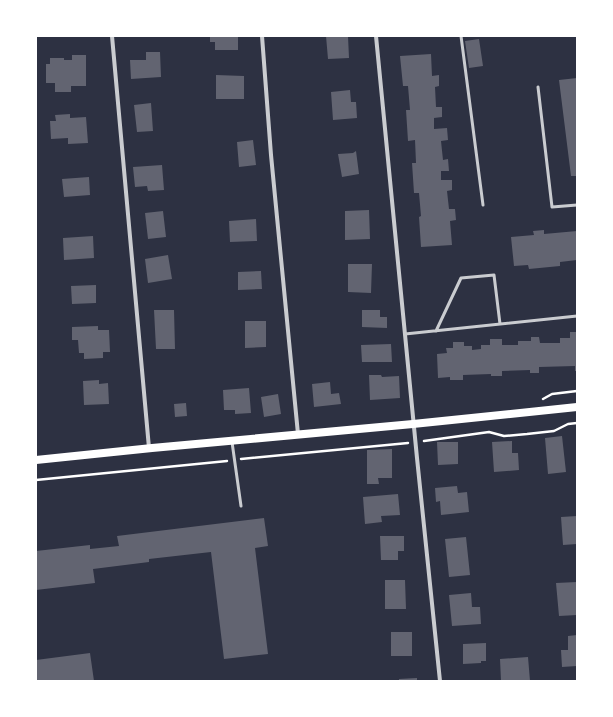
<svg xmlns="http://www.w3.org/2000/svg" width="613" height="717" viewBox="0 0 613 717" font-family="'Noto Sans',sans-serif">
	<rect width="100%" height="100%" fill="#2d3142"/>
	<path fill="#626471" d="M210 36H238V50H215V42H210Z
		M326 36H348L349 58 328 59Z
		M479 39 483 66 469 68 465 41Z
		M146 52H160L161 77 131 79 130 60H146Z
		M431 54 432 76 439 75V86L435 87 436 107H442V117L434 118V129L447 128 448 140 441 141 443 160 448 159 449 171H441V180H452V190L447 191 449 209H455L456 220 450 221 452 245 421 247 419 217 421 216 419 193H414L412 163H416L415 140 408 141 406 110H410L408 86H403L400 56Z
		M72 55H86V86H71V92H55V83H46V64H50V58H64V60H72Z
		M216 75 244 76V99H216Z
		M577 78V176H571L559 80Z
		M350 90 351 102H356L357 118 333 120 331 92Z
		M151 103 153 131 137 132 134 105Z
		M70 114V118L86 117 88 143 68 144V138L51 139 50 121H56L55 115Z
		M253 140 256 165 239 167 237 142Z
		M356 151 359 174 342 177 338 154 353 153Z
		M162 165 164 190 148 191 147 186 135 187 133 167Z
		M89 177 90 195 64 197 62 179Z
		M369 210 370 239 345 240V211Z
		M163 211 166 237 148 239 145 213Z
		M256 219 257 241 230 242 229 221Z
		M544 230V234L577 231V260L560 262V266L529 269 528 265 514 266 511 237 534 235 533 231Z
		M93 236 94 258 64 260 63 238Z
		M168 255 172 279 148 283 145 259Z
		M348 264H372L371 293 348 292Z
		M261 271 262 289 238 290V272Z
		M96 285V303L72 304 71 286Z
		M154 310H174L175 349H156Z
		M362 310H380V317H387V328L362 327Z
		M245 321H266V347L245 348Z
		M98 326V330H109L110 352H103V358L84 359V353H79L78 340H72V327Z
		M570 332H577V371H575V366L539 367V373H530V370L502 371V376H491V374L463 375V380H450V377L438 378 437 354 447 353 446 348H453V342H464V346H472V350L481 349V345H490V339H502V345H518V341H531V337H539L540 343H560V338H570Z
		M391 344 392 362H362L361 345Z
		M369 375H381L382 377 399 376 400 398 370 400Z
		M99 380V384L108 383 109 404 84 405 83 381Z
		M330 382 331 394 339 393 341 404 314 407 312 384Z
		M249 388 251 413 235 414V410H224L223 390Z
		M278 394 281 414 264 417 261 397Z
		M186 403 187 416 175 417 174 404Z
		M562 436 566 472 548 474 545 438Z
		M512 441V453H518L519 470 494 472 492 442Z
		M437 442H458V464L438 465Z
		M392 449V478H378L379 484H367V450Z
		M457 486 458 493 467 492 469 512 441 515 440 501 436 502 435 488Z
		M398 494 400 515 381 516 382 522 365 524 363 497Z
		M577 516V544L563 545 561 517Z
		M264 518 268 546 255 548 268 654 224 659 211 552 149 559V562L93 569 95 583 36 590V551L90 545V549L119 546 117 536Z
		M380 536H404V551H398V560H381Z
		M466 537 470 575 449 577 445 539Z
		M385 580H405L406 609H385Z
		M577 582V615L559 616 556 583Z
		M471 593 472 607H480L481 624 452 626 449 595Z
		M391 632H412V656H391Z
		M577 635V666L562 667 561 650H568V636Z
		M486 643V661H481V663L463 664V644Z
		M90 653 94 681H36V660Z
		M528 657 530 681H501L500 659Z
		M417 678V681H399V679Z"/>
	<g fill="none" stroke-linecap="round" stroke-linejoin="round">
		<path stroke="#fff" stroke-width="2.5" d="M543 399 552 394 577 391
			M424 441 489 432 504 436 527 434 554 431 568 424 577 423
			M241 459 408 443
			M36 480 227 461"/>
		<path stroke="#caccd0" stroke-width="3" d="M461 36 483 205
			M538 87 552 207 577 205
			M436 331 461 278 494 275 500 324
			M405 334 577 316
			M232 442 241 506"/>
		<path stroke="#caccd0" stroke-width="4" d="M112 36 149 448
			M262 36 271 155 298 434
			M376 36 417 458 440 681"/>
		<path stroke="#fff" stroke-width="8" d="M36 460 152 448 413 424 577 407"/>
	</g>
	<rect width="613" height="717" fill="none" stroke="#ffffff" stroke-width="74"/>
</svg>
